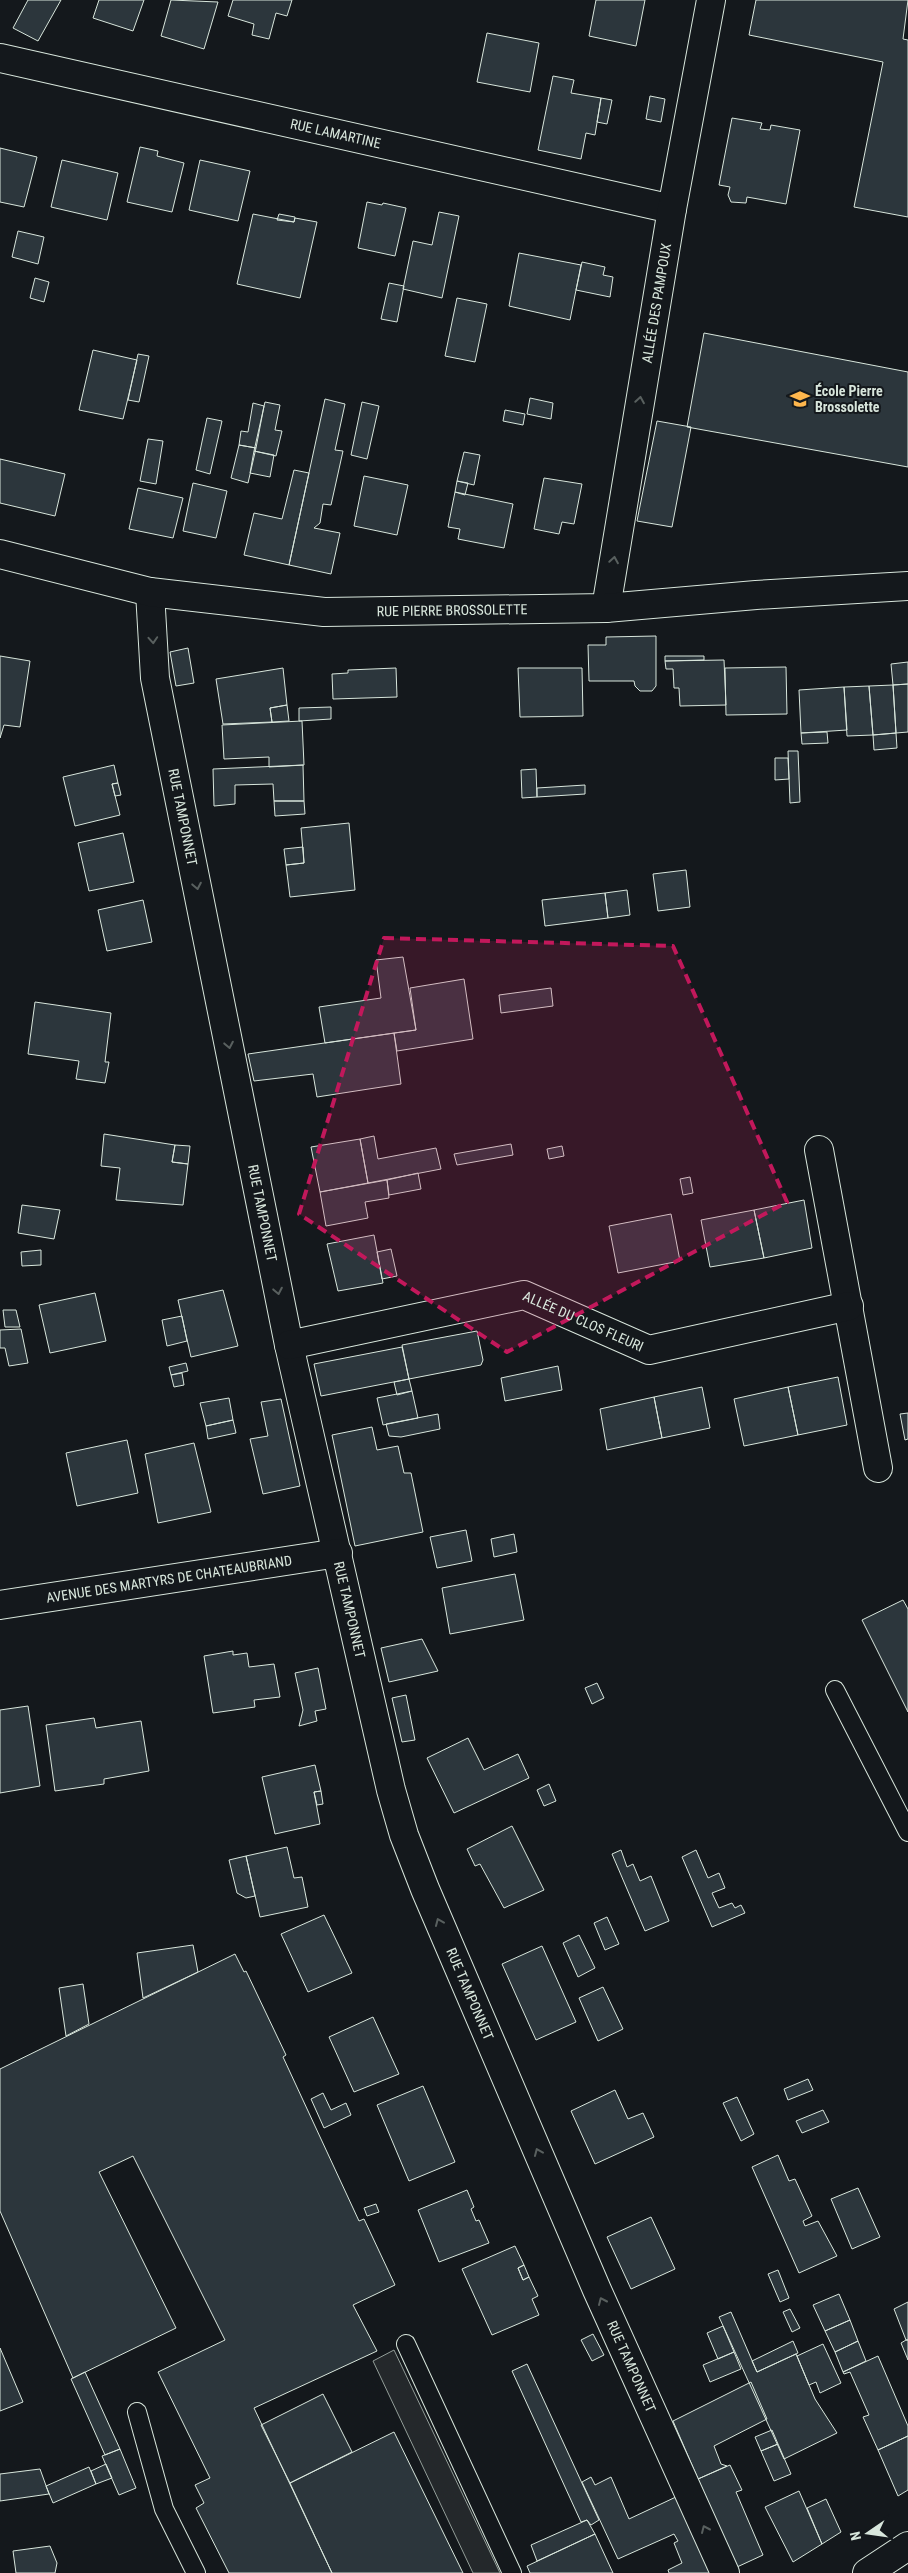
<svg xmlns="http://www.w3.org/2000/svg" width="908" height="2573" viewBox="0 0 908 2573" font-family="'Roboto Condensed',sans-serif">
	<rect width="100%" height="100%" fill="#14181c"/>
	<path fill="#24282b" stroke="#939e99" d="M394 2350 500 2573H473L373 2361Z"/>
	<path fill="#2c363c" stroke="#d8e6dc" d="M28 0H61L38 41 13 28Z
		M99 0H144L133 31 93 18Z
		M171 0 218 2 204 49 161 36Z
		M233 0H292L287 16 276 13 269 39 252 35 254 24 228 16Z
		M596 0H645L636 46 589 36Z
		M756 0H908L903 39 908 40V217L854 207 883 62 749 35Z
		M487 33 539 43 530 92 477 82Z
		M553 76 574 80 571 93 601 98 595 135 586 133 581 159 538 150Z
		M650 96 665 99 661 122 646 119Z
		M601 98 612 100 607 124 597 122Z
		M732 118 762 123 760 129 770 130 771 125 800 130 786 204 747 197 746 203 731 202 728 195 730 187 719 185Z
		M140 147 158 151 157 156 184 163 172 212 127 202Z
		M0 148 37 157 24 207 0 202Z
		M62 160 118 173 107 220 51 207Z
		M200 160 250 171 238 221 189 210Z
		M367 202 382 205 383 203 406 208 395 256 358 248Z
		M439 212 459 216 442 298 403 289 413 241 432 245Z
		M253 214 294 222 295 218 317 222 300 298 237 284Z
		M279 214 295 217 294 222 277 220Z
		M18 231 44 237 38 264 12 257Z
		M519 253 581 265 570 320 509 306Z
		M582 262 605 267 603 275 613 277 610 297 576 290Z
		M35 278 49 282 44 302 30 298Z
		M389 283 404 286 397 322 381 319Z
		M457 298 487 304 475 362 445 356Z
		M704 333 908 372V467L687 427Z
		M93 350 137 360 123 419 79 410Z
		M138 354 149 356 139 402 128 400Z
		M530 398 553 403 551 419 527 414Z
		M325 399 345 404 335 450 343 451 331 505 323 504 320 523 314 528 340 533 331 574 289 565Z
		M265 402 280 405 275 430 282 431 276 456 254 451Z
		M362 402 379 406 367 459 351 455Z
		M253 403 264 406 256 448 239 445 241 431 248 432Z
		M505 410 525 414 523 425 503 421Z
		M207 418 222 421 210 474 196 470Z
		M657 421 691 427 672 527 637 521Z
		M148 439 163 441 156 484 140 481Z
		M239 445 256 448 248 483 231 478Z
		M254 451 274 455 270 477 250 473Z
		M464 452 480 455 474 485 457 481Z
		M0 459 65 474 55 516 0 503Z
		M294 470 309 473 289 565 244 555 254 513 282 519Z
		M364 476 408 485 397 535 354 526Z
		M544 478 582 484 574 524 562 522 559 534 534 529Z
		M457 481 468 483 465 495 455 492Z
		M193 483 227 491 216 538 183 531Z
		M138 488 183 498 173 538 129 529Z
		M455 492 513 504 504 548 458 539 460 529 448 527Z
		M656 636V686L652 691H640L635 686 634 681H589L588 645H606V637Z
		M188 648 194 683 176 686 170 652Z
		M0 656 30 661 20 727 4 725 0 738Z
		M665 656H704V660L665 661Z
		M724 660 726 705 680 706 679 688H674L673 669H666L665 661Z
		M908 662V684L893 685 891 664Z
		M786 667 787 714 726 715 725 668Z
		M283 668 287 705 270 708 272 722 223 724 216 679Z
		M396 668 397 697 333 699 332 674 348 673V670Z
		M518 668H582L583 716 520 717Z
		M908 684V732L896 733 893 685Z
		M893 685 896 733 873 735 869 686Z
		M869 686 873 735 847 736 844 687Z
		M844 687 847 730 801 733 799 690Z
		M287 705 289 721 272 722 270 708Z
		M331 707V719L299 721V708Z
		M302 721 304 765 269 767V757L224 759 222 725Z
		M827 732 828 743 802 744 801 733Z
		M896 733 897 748 874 750 873 735Z
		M788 751H798L800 802 790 803Z
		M775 758H788L789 779 775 780Z
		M114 765 118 783 112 784 120 815 75 826 63 777Z
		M303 765 304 801H274L273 784 235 785V804L214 806 213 769Z
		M536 769 537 797 522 798 521 770Z
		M118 783 121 795 115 796 112 784Z
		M585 785V794L537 797V788Z
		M274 801H304L305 814 275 816Z
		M349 823 355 890 290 897 286 865 304 863 301 828Z
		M123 833 134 882 89 891 78 843Z
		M303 847 304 863 286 865 284 849Z
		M686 870 690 907 658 911 653 874Z
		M627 890 630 915 608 918 605 893Z
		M605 893 608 918 545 926 542 900Z
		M143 900 152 942 107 951 98 910Z
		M403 957 416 1030 325 1043 319 1007 381 998 376 960Z
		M464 979 473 1039 397 1051 394 1033 416 1030 410 988Z
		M551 988 553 1006 501 1013 499 995Z
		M35 1002 111 1013 105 1062H109L105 1083 76 1079 79 1061 28 1054Z
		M394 1033 401 1084 317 1097 313 1074 254 1081 248 1054Z
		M104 1134 175 1145 172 1162 188 1164 183 1205 116 1200 120 1168 101 1166Z
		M374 1136 378 1159 436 1148 441 1169 368 1183 360 1139Z
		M360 1139 368 1183 320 1192 311 1147Z
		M511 1144 513 1155 457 1165 454 1154Z
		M175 1145 190 1146 188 1164 172 1162Z
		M562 1146 564 1156 549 1159 547 1149Z
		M418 1173 421 1189 389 1195 387 1180Z
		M690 1177 693 1193 683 1195 680 1179Z
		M387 1180 389 1198 365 1202 368 1218 326 1226 320 1192Z
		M804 1200 812 1248 764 1258 754 1210Z
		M22 1205 60 1210 54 1239 18 1233Z
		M754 1210 764 1258 710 1267 701 1220Z
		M671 1214 680 1261 618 1273 609 1226Z
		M374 1235 383 1283 338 1291 327 1244Z
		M391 1249 397 1276 382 1279 377 1252Z
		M41 1250V1265L22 1266 21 1252Z
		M223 1290 238 1346 191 1357 178 1300Z
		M95 1293 106 1341 50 1353 39 1305Z
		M3 1310H16L20 1327H5Z
		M182 1316 187 1341 167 1346 162 1320Z
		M21 1329 28 1363 9 1366 5 1348H0V1330Z
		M477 1331 483 1360 481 1365 409 1379 402 1345Z
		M402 1347 409 1379 321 1396 314 1364Z
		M186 1363 188 1371 171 1375 169 1367Z
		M558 1366 562 1390 505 1401 501 1378Z
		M182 1373 184 1385 174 1387 171 1375Z
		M838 1377 847 1425 798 1435 788 1387Z
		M409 1379 412 1391 397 1395 394 1382Z
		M702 1387 710 1428 662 1438 654 1397Z
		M788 1387 798 1435 744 1446 734 1399Z
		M412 1391 418 1418 383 1425 377 1398Z
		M654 1397 662 1438 607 1450 600 1409Z
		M229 1398 233 1420 206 1426 200 1403Z
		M281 1399 300 1486 263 1494 250 1439 268 1436 261 1402Z
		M908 1413V1439L905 1440 900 1414Z
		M438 1414 440 1429 401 1437 389 1436 386 1424Z
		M233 1420 236 1433 208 1439 206 1426Z
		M372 1427 377 1450 398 1446 404 1473H411L423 1532 355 1546 332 1435Z
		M127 1440 138 1493 77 1506 66 1453Z
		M194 1443 211 1512 158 1523 145 1454Z
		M466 1530 472 1561 437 1568 430 1537Z
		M514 1534 517 1552 494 1557 491 1539Z
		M515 1574 524 1620 450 1634 442 1588Z
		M903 1600 908 1609V1712L862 1620Z
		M422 1639 438 1671 389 1682 381 1648Z
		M233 1651V1655L247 1653 249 1667 274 1664 280 1697 254 1700 255 1707 213 1713 204 1656Z
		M318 1668 326 1709 315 1711 317 1721 299 1726 303 1710 295 1673Z
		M597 1683 604 1698 592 1704 585 1688Z
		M406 1695 415 1740 402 1742 392 1698Z
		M28 1706 40 1786 0 1793V1710Z
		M94 1718 96 1728 141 1721 149 1771 104 1779V1784L55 1791 46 1725Z
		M468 1738 484 1770 518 1754 529 1778 454 1813 427 1758Z
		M315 1765 321 1791 314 1792 320 1824 275 1834 262 1777Z
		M549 1784 556 1801 544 1806 537 1790Z
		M321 1791 323 1804 317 1805 314 1792Z
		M512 1826 544 1890 504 1908 480 1864 475 1866 467 1849Z
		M287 1847 294 1878 302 1877 308 1907 260 1917 246 1856Z
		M621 1850 627 1867 633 1864 640 1881 651 1876 669 1921 645 1931 612 1854Z
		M696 1850 708 1878 719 1873 725 1888 712 1893 719 1908 732 1903 735 1908 741 1905 745 1913 712 1927 682 1857Z
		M246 1856 255 1896 246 1898 237 1893 229 1860Z
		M324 1915 352 1973 308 1992 281 1934Z
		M607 1917 619 1944 605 1950 594 1923Z
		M579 1935 595 1968 578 1977 563 1943Z
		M193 1945 198 1972 143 1998 137 1953Z
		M542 1946 576 2022 536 2040 502 1964Z
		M235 1954 244 1972 246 1971 286 2055 283 2057 359 2221 364 2219 395 2285 353 2305 377 2351 254 2408 332 2573H229L196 2508 204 2503 195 2485 210 2478 158 2372 225 2340 133 2156 99 2172 176 2328 73 2378 0 2211V2069Z
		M83 1984 89 2024 66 2036 59 1988Z
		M603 1987 623 2029 598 2041 579 1998Z
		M373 2017 399 2074 354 2092 329 2037Z
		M808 2079 813 2090 788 2100 784 2089Z
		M423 2086 455 2162 409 2181 377 2105Z
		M615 2090 628 2119 643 2113 654 2137 595 2164 571 2111Z
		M323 2093 331 2110 346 2103 351 2115 324 2128 311 2099Z
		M737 2097 754 2134 741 2141 723 2103Z
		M823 2110 829 2122 802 2133 796 2121Z
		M778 2155 789 2181 795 2179 812 2216 803 2221 805 2226 818 2221 837 2256 799 2273 752 2167Z
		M858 2188 880 2237 852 2249 831 2199Z
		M467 2190 474 2207 471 2209 476 2221 479 2220 489 2243 439 2262 418 2210Z
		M376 2204 379 2212 367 2216 364 2208Z
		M651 2217 675 2269 631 2289 607 2237Z
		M515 2246 524 2265 518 2268 523 2280 529 2277 538 2296 532 2299 539 2315 492 2335 462 2269Z
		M524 2265 529 2277 523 2280 518 2268Z
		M778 2270 789 2298 780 2302 768 2274Z
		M839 2294 850 2320 825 2331 813 2305Z
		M908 2302V2340H906L894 2309Z
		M790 2309 800 2328 792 2332 783 2312Z
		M731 2312 757 2372 796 2354 815 2399 837 2433 784 2459 719 2317Z
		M850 2320 858 2341 835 2352 825 2331Z
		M723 2326 734 2352 718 2359 707 2333Z
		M593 2334 604 2355 592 2361 581 2340Z
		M906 2340H908V2360L901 2343Z
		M793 2341 798 2353 757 2372 752 2361Z
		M858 2341 866 2361 843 2372 835 2352Z
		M823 2344 841 2383 820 2393 816 2382 809 2385 797 2356Z
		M0 2348 23 2402 0 2411Z
		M734 2352 741 2369 710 2382 703 2365Z
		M878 2356 908 2426V2436L878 2450 863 2417 869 2415 850 2372 844 2374 843 2372Z
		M527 2364 599 2520 591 2525 587 2520 581 2522 512 2371Z
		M85 2372 120 2449 105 2455 71 2379Z
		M751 2382 767 2419 714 2446 721 2464 727 2466 698 2479 673 2421Z
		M323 2394 352 2452 290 2483 261 2425Z
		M772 2430 778 2444 761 2451 755 2437Z
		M394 2432 463 2573H332L290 2483Z
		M908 2436V2490L898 2496 878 2450Z
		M778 2444 791 2474 774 2481 761 2451Z
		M120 2449 136 2488 119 2495 102 2456Z
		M106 2464 112 2478 96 2484 91 2471Z
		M730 2465 742 2490 736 2492 763 2555 737 2567 698 2479Z
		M89 2467 96 2484 53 2503 46 2486Z
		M40 2469 49 2494 0 2501V2474Z
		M591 2477 595 2485 611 2477 629 2519 678 2496 714 2573H669L668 2570 682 2563 674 2543 678 2541 674 2534 618 2559 582 2482Z
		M799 2491 822 2544 793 2562 765 2507Z
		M826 2499 841 2532 822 2544 807 2508Z
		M587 2520 595 2534 537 2561 531 2545Z
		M595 2534 613 2573H530L527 2566Z
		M50 2546 57 2563 55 2573H16L13 2551Z"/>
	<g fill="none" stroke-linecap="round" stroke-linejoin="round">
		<defs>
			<path id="service" d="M835 1690 908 1832
				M406 2344 512 2573
				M137 2412 164 2509 196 2573"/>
			<g id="minor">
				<path id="s1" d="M0 58 672 209"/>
				<path id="s2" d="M150 592 155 678 289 1345 391 1790 404 1835 425 1889 597 2290 725 2573"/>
				<path id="s3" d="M606 608 672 209 711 0"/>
				<path d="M819 1150 878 1468"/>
				<path id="s4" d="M289 1345 524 1295 649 1350 849 1306"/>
				<path id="s5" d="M0 1605 338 1553"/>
			</g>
			<g id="tertiary">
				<path id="s6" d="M0 554 150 592 324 612 606 608 756 595 908 586"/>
			</g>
			<path id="primary" d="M867 2573 908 2546"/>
		</defs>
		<use href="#service" stroke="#d8e6dc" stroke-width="20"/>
		<use href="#minor" stroke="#d8e6dc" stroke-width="30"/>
		<use href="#tertiary" stroke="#d8e6dc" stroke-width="30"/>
		<use href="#primary" stroke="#d8e6dc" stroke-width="30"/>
		<use href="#service" stroke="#14181c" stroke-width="18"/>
		<use href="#minor" stroke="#14181c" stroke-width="28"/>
		<use href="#tertiary" stroke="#14181c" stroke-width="28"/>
		<use href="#primary" stroke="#14181c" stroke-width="28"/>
	</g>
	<defs><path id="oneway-chevron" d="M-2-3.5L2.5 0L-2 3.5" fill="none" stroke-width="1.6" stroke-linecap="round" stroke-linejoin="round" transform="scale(1.25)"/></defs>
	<g stroke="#59605f">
		<use href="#oneway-chevron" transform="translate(640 400) rotate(-81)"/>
		<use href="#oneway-chevron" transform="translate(614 560) rotate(-81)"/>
		<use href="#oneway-chevron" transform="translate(153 640) rotate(86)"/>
		<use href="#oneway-chevron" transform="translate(197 886) rotate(79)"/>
		<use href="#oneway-chevron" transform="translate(229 1045) rotate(79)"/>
		<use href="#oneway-chevron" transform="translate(278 1291) rotate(79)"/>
		<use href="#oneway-chevron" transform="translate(439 1922) rotate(-113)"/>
		<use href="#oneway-chevron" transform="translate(538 2152) rotate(-113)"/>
		<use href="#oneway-chevron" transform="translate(602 2301) rotate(-114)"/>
		<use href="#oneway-chevron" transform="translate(705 2529) rotate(-114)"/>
	</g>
	<path fill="#c2185b" fill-opacity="0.2" stroke="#c2185b" stroke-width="4" stroke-dasharray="10 6" stroke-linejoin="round" d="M384 938 673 946 787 1202 507 1352 299 1214Z"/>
	<defs>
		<symbol id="school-bare" viewBox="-9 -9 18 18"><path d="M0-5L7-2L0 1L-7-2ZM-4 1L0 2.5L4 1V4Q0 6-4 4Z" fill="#ffb74d" stroke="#14181c" stroke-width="2.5" paint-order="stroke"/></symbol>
	</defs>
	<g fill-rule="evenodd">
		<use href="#school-bare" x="786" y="385" width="28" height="28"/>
	</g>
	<g text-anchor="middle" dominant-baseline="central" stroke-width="4" stroke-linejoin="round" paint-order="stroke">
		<g font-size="14" fill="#d8e6dc" stroke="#14181c">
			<text stroke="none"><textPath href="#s1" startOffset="344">RUE LAMARTINE</textPath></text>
			<text stroke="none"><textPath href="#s3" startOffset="309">ALLÉE DES PAMPOUX</textPath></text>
			<text stroke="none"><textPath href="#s6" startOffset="458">RUE PIERRE BROSSOLETTE</textPath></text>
			<text stroke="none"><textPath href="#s2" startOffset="228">RUE TAMPONNET</textPath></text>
			<text stroke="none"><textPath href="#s2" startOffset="632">RUE TAMPONNET</textPath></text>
			<text stroke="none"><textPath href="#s4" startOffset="305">ALLÉE DU CLOS FLEURI</textPath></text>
			<text stroke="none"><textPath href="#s5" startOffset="171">AVENUE DES MARTYRS DE CHATEAUBRIAND</textPath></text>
			<text stroke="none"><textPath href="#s2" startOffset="1038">RUE TAMPONNET</textPath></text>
			<text stroke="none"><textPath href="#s2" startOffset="1442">RUE TAMPONNET</textPath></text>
			<text stroke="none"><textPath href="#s2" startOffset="1848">RUE TAMPONNET</textPath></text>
		</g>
		<g font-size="14" font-weight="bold" fill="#d8e6dc" stroke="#14181c" text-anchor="start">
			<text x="815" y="391">École Pierre<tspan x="815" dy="16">Brossolette</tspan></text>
		</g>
	</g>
	<g transform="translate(868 2533) rotate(257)" stroke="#14181c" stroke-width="4" paint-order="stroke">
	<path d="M0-4L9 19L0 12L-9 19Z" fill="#d8e6dc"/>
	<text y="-8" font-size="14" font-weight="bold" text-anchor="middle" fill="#d8e6dc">N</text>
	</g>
</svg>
